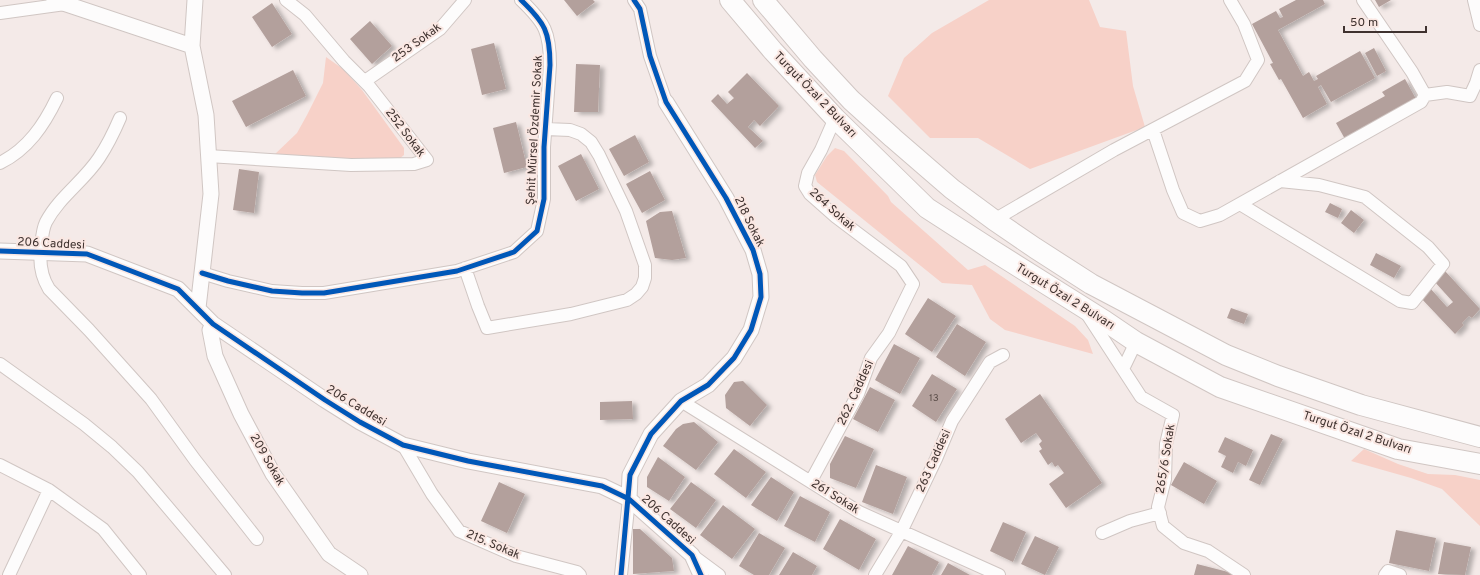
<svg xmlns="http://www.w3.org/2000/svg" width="1480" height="575" viewBox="0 0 1480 575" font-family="Overpass,sans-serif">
	<defs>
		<filter id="shadow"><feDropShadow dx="4.5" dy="2.5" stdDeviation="2" flood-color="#0004"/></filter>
	</defs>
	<rect width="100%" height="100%" fill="#f4eae8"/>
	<path fill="#f7d1c8" d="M989 0H1089L1100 27 1126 31 1133 86 1145 127 1030 169 978 138H930L888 96 904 58 932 33Z
		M326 57 343 69 362 90 404 148V155L399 159 376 160 274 155 297 133 307 115 323 83Z
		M835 148 844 151 888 196 891 202 968 270 985 265 1075 326 1088 340 1093 354 1005 330 990 319 972 285 942 283 817 182 815 175 827 156Z
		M1364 449 1398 464 1428 474 1455 475 1480 480V526L1442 489 1411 478 1351 461Z"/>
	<path fill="#b3a09c" filter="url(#shadow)" d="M564 0H593L595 2 577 16Z
		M1296 0H1323L1325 4 1278 30 1303 76 1309 72 1314 81 1318 79 1316 76 1360 51 1375 78 1331 102 1321 85 1318 87 1327 104 1303 118 1281 79 1279 80 1270 64 1273 63 1252 24 1276 11 1280 18 1283 17 1279 9Z
		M1375 0H1391L1379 7Z
		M272 3 292 34 272 47 252 17Z
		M370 21 392 46 372 64 350 39Z
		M494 43 506 89 482 95 471 49Z
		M1374 48 1386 71 1377 76 1365 53Z
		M576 64 600 65 598 112H574Z
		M293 70 306 96 246 127 232 101Z
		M747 73 779 106 760 126 754 120 748 127 763 141 755 148 711 101 718 94 727 104 734 98 728 92Z
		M1405 79 1416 99 1345 139 1336 123 1385 96 1382 92Z
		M516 122 527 167 504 173 493 128Z
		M635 135 649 162 624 176 609 149Z
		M581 154 599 189 576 201 558 166Z
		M239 169 259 172 254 213 233 210Z
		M650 171 665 200 642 213 626 184Z
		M1330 203 1342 209 1338 218 1325 212Z
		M1351 210 1364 220 1354 233 1341 223Z
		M672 211 686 258 672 260 655 258 646 221 660 212Z
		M1376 253 1401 266 1394 278 1370 265Z
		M1445 271 1480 309 1472 318 1469 316 1462 323 1464 325 1455 334 1420 297 1430 288 1447 307 1453 302 1434 281Z
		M928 298 956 316 932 352 905 334Z
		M1231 308 1248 314 1244 324 1227 318Z
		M957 324 986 342 965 376 936 357Z
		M894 344 920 358 900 394 875 380Z
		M932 374 957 389 936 422 912 406Z
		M743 381 767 405 750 426 726 408 725 395 734 382Z
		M870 387 895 400 878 432 853 419Z
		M1040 394 1102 483 1066 508 1049 484 1064 473 1058 465 1055 467 1052 462 1048 465 1039 451 1042 449 1039 444 1042 441 1036 433 1021 443 1005 419Z
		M632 401 633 419 600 420V402Z
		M694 422 718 442 696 470 663 446 676 429 683 424Z
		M1271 434 1283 439 1260 485 1249 480Z
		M845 436 874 449 856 488 830 478V464Z
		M1225 437 1253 450 1246 466 1238 462 1233 473 1221 467 1226 456 1218 452Z
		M734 449 766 472 746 498 714 474Z
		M658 457 685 477 669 501 647 487V477Z
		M1184 462 1217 481 1204 504 1171 485Z
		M876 465 907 477 893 514 862 502Z
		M771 477 794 492 777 521 751 505Z
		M499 482 525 494 507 533 481 521Z
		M691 482 716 500 696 528 670 509Z
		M800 496 830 512 815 542 784 526Z
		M723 505 755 529 732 559 700 535Z
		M840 519 876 539 859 570 823 549Z
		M1003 522 1026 532 1013 562 990 551Z
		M633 529H640L672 558 674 571 633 574Z
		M1396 530 1436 538 1429 571 1389 563Z
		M759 533 785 548 769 575H754L739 566Z
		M1035 536 1059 547 1045 575 1021 564Z
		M1444 542 1471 547 1465 575 1438 574Z
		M908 546 939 562 932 575H892Z
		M793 552 817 566 812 575H779Z
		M948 563 970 575H941Z
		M1197 564 1236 574V575H1194Z"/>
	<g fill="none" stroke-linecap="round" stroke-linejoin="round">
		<defs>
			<path id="minor" d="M634 0 640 9 650 56 666 102
				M1474 0 1480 25
				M0 13 65 4
				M365 81 440 29 465 0
				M1425 95 1447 92 1470 96 1476 83 1480 70
				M120 118C114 132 107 146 99 158 84 181 59 197 46 222 42 230 42 239 41 248 39 263 41 276 49 289L89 330 151 399 195 460 257 539
				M1153 130 1173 190 1183 213 1200 221 1220 215 1421 102 1425 95 1412 72 1363 0
				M208 156 351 165 414 164 427 160 369 86 344 61 305 15 286 0
				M0 163C28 149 44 125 57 98
				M1240 204 1400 301 1412 303 1443 264 1428 247 1365 197 1319 185 1280 181
				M994 220 1114 150 1245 81 1258 60 1244 24 1230 0
				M465 268 478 306 487 328 571 314 627 300 636 294 642 287 645 278V265L626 211 599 155 591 142 581 134 570 130 546 129
				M202 273 228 281 272 291 302 293H324L457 271 514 252 537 231 544 199V147L550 65C550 32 545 23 521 0
				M1087 314 1141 397 1173 415 1166 444 1165 479 1158 507 1163 526 1184 543 1208 551 1244 575
				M0 364 84 424 112 447 138 472 225 575
				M1123 369 1136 342
				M681 401 859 512 999 575
				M403 445 432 494 459 531 516 556 577 572 580 575
				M0 465 49 490 103 529 140 575
				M811 481 858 394 871 358 889 333 913 284 901 266 836 217 810 194 805 186 808 173 821 150 835 118
				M1102 533 1130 521 1160 513
				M692 555 719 575
				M9 575 49 490
				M621 575 629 499
				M875 575 901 532 936 459 952 421 990 362 1003 355
				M1385 575 1388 571 1400 575"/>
			<path id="tertiary" d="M54 0 192 46
				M195 0 192 46 206 115 211 194 198 308
				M0 251 87 254 178 289 213 324 325 400 360 422 403 445 468 461 602 486 629 499 692 555 701 575
				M213 324 210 330 215 356 241 414 273 474 329 554 360 575
				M629 499 630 475 651 434 681 401 708 385 734 358 751 330 761 297 760 274 753 250 726 198 666 102"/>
			<path id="trunk" d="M730 0 773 51 835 118 927 208 992 250 1105 321 1136 342 1220 387 1398 449 1480 464
				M763 0 813 59 851 100 893 138 952 189 994 220 1035 248 1091 284 1226 355 1278 376 1361 405 1480 437"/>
		</defs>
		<use href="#minor" stroke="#d0c6c3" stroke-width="14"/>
		<use href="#tertiary" stroke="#d0c6c3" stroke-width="17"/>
		<use href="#trunk" stroke="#d0c6c3" stroke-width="22"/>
		<use href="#minor" stroke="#fdfcfc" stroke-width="12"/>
		<use href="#tertiary" stroke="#fdfcfc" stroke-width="15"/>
		<use href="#trunk" stroke="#fdfcfc" stroke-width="20"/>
		<defs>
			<path id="cycleway" d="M0 251 87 254 178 289 213 324 325 400 360 422 403 445 468 461 602 486 629 499 692 555 701 575
				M202 273 228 281 272 291 302 293H324L457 271 514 252 537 231 544 199V147L550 65C550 32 545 23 521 0
				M621 575 630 475 651 434 681 401 708 385 734 358 751 330 761 297 760 274 753 250 726 198 666 102 650 56 640 9 634 0"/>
		</defs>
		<use href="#cycleway" stroke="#fae7e2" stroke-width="8"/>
		<use href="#cycleway" stroke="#0057b8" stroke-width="5"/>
	</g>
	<g text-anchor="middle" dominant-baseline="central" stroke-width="4" stroke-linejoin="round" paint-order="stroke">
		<g font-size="10" fill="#5c4e4a">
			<text x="934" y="398">13</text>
		</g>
		<g font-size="12" fill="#3f322f" stroke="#fae7e2">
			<text transform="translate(417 43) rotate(-36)">253 Sokak</text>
			<text transform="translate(815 95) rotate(46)">Turgut Özal 2 Bulvarı</text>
			<text transform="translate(535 130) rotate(-87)">Şehit Mürsel Özdemir Sokak</text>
			<text transform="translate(405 133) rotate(53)">252 Sokak</text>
			<text transform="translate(832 210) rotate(42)">264 Sokak</text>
			<text transform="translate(749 222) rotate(64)">218 Sokak</text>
			<text transform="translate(51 244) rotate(3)">206 Caddesi</text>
			<text transform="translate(1065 297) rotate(32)">Turgut Özal 2 Bulvarı</text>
			<text transform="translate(856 393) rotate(-65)">262. Caddesi</text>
			<text transform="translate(356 406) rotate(31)">206 Caddesi</text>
			<text transform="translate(1357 433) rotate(18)">Turgut Özal 2 Bulvarı</text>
			<text transform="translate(1166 459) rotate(-81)">265/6 Sokak</text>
			<text transform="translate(267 460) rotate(60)">209 Sokak</text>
			<text transform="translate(934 461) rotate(-66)">263 Caddesi</text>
			<text transform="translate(835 497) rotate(32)">261 Sokak</text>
			<text transform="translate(668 520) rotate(42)">206 Caddesi</text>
			<text transform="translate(493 545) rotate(23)">215. Sokak</text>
		</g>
	</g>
	<path d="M1344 26v6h82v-6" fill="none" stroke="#3f322f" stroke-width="2"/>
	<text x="1350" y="26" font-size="12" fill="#3f322f" stroke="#fae7e2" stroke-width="3" paint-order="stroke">50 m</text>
</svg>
